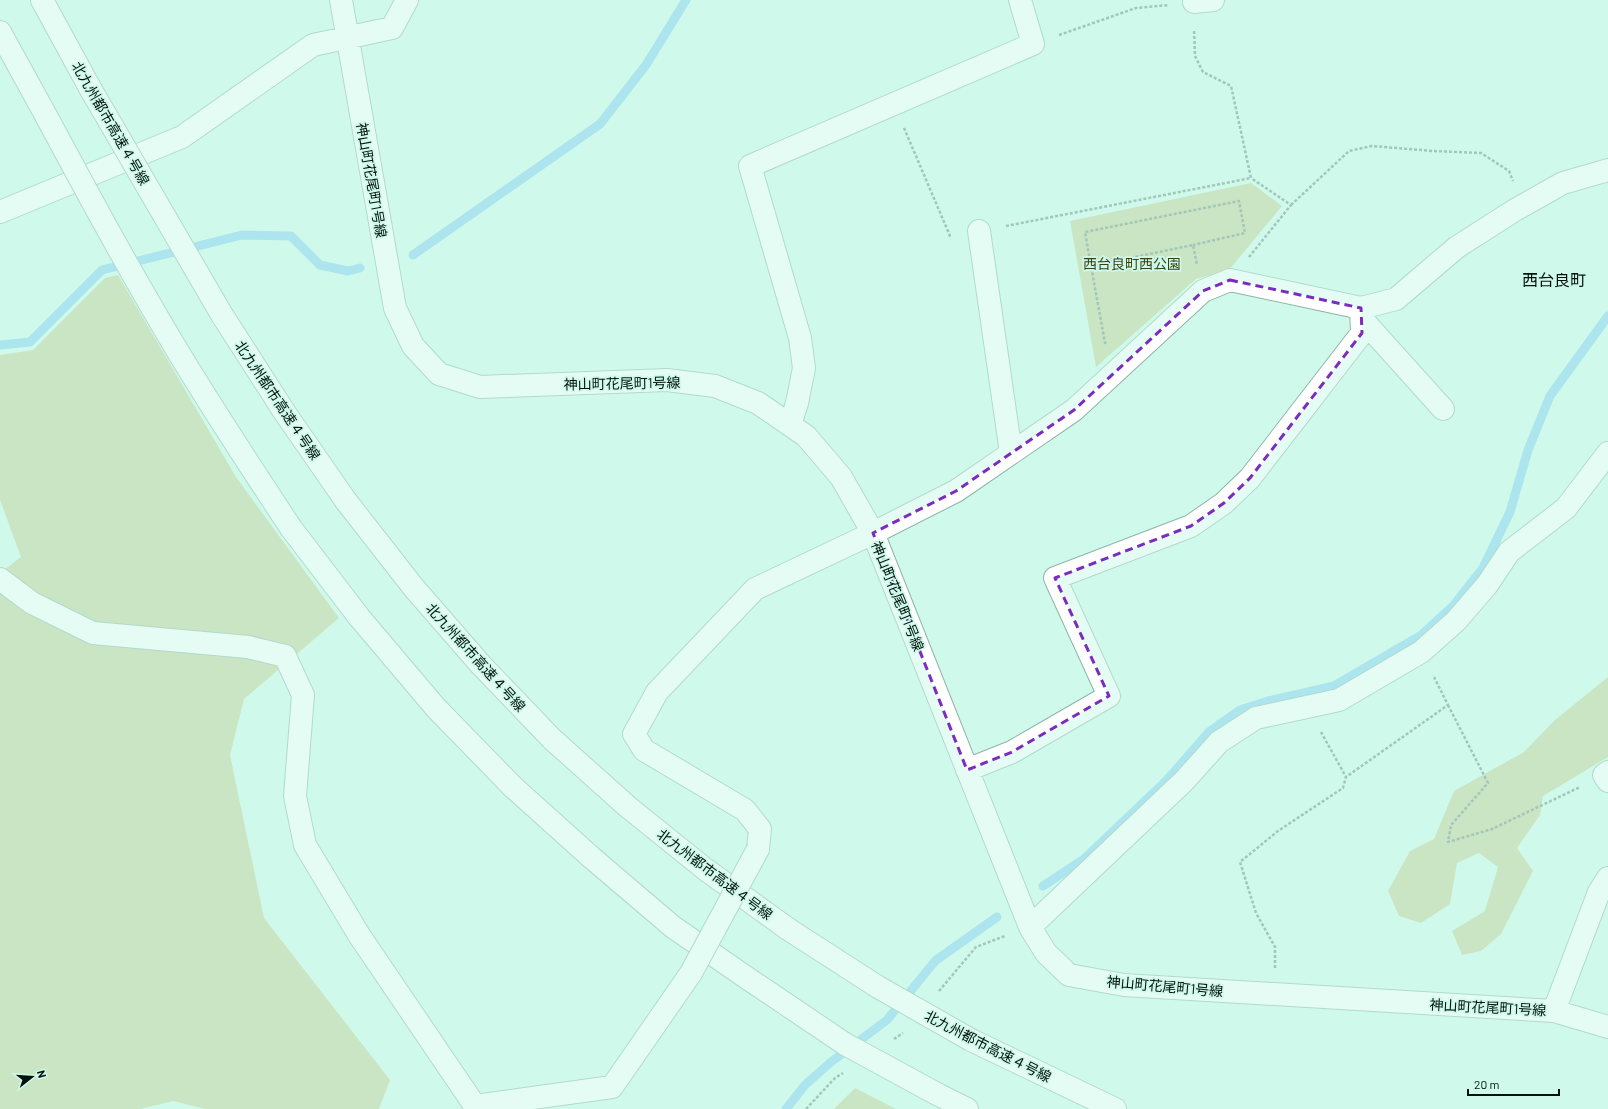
<svg xmlns="http://www.w3.org/2000/svg" width="1608" height="1109" viewBox="0 0 1608 1109" font-family="Barlow,'Noto Sans JP',sans-serif">
	<rect width="100%" height="100%" fill="#cffaeb"/>
	<path fill="#c4cc95" d="M1251 183 1282 206 1229 270 1196 279 1096 367 1070 221Z
		M118 275 236 477 339 618 244 699 230 755 264 918 390 1080 379 1109H205L173 1101 140 1109H0V573L21 557 0 500V355L33 350 105 278Z
		M1608 677V757L1543 796 1540 815 1517 848 1533 871 1501 934 1481 951 1462 955 1452 931 1485 911 1498 867 1479 853 1457 863 1450 904 1421 923 1399 916 1388 891 1410 851 1434 839 1454 791 1524 752 1555 720Z
		M855 1088 896 1109H834Z"/>
	<g fill="none" stroke-linecap="round" stroke-linejoin="round">
		<path stroke="#80ccef" stroke-width="9" d="M413 255 600 124 646 65 686 0
			M0 345 30 342 102 270 242 235 291 236 320 265 348 271 360 268
			M1043 886 1084 859 1167 780 1209 732 1240 710 1268 701 1334 686 1420 636 1453 606 1483 568 1510 512 1528 450 1550 396 1608 316
			M786 1109 805 1085 831 1062 887 1020 935 961 997 917"/>
		<defs>
			<path id="minor" d="M341 0 395 308 413 346 439 374 480 387 667 380 715 386 758 403 806 436 841 477 873 533 1030 927 1046 953 1069 975 1124 985 1554 1011 1608 1027
				M1194 2 1213 0
				M0 212 182 137 313 45 392 28 407 0
				M979 231 1011 453
				M1362 319 1443 409
				M790 425 797 403 804 368 800 338 750 166 1033 44 1020 0
				M0 579 32 603 93 633 248 647 285 656 303 695 295 796 305 845 359 935 475 1106 476 1109
				M967 770 1012 752 1109 696 1055 578 1191 526 1224 503 1250 478 1362 333 1361 308
				M1608 772 1604 775 1608 781
				M758 849 760 829 745 810 644 750 634 734 657 692 755 589 873 533 956 491 1074 410 1203 291 1230 280 1361 308 1396 299 1457 247 1515 210 1563 183 1608 170
				M1030 927 1184 781 1219 742 1256 718 1339 700 1421 652 1456 621 1487 585 1509 552 1566 508 1608 453
				M1554 1011 1599 892 1608 878
				M475 1106 612 1087 691 973"/>
			<path id="highway" d="M42 0 90 88
				M0 32 44 112
				M346 501 414 588 481 665 552 739 628 807 705 869 788 929
				M291 528 359 617 436 708 513 787 592 858 673 927 750 980
				M971 1040 1115 1109
				M937 1094 967 1109"/>
		</defs>
		<use href="#minor" stroke="#8cb5a7" stroke-width="24"/>
		<use href="#highway" stroke="#8cb5a7" stroke-width="24"/>
		<path stroke="#6c887e" stroke-width="2.5" stroke-dasharray="3 2" stroke-linecap="butt" d="M1059 35 1136 8 1169 5
			M904 128 950 236H952
			M1291 205 1349 151 1372 146 1433 151 1481 153 1509 171 1513 181
			M1006 226 1251 178 1231 86 1203 72 1195 56 1194 29
			M1249 257 1291 205 1251 178
			M1091 266 1085 232 1239 201 1245 233 1193 245
			M1106 342 1105 343 1091 266 1193 245 1197 265
			M1448 705 1488 783 1451 825 1448 842 1492 829 1580 787
			M1321 732 1346 777
			M1275 968V947L1256 913 1240 862 1278 831 1343 788 1346 777 1448 705 1433 675
			M939 991 976 947 1005 936
			M894 1039 903 1033
			M806 1109 835 1078 843 1073"/>
		<use href="#minor" stroke="#fff" stroke-width="22"/>
		<use href="#highway" stroke="#fff" stroke-width="22"/>
		<defs>
			<path id="minor-bridge" d="M691 973 758 849"/>
			<path id="highway-bridge" d="M90 88 222 315 285 413 346 501
				M44 112C87 192 130 272 177 350 213 410 252 469 291 528
				M788 929 878 987 971 1040
				M750 980 845 1044 937 1094"/>
		</defs>
		<use href="#minor-bridge" stroke="#8cb5a7" stroke-width="24" stroke-linecap="butt"/>
		<use href="#highway-bridge" stroke="#8cb5a7" stroke-width="24" stroke-linecap="butt"/>
		<use href="#minor-bridge" stroke="#fff" stroke-width="22"/>
		<use href="#highway-bridge" stroke="#fff" stroke-width="22"/>
	</g>
	<path d="M0 0H1608V1109H0ZM1230 280 1361 308 1362 333 1250 478 1224 503 1191 526 1055 578 1109 696 1012 752 967 770 873 533 956 491 1074 410 1203 291Z" fill="#cffaeb" fill-opacity=".55" fill-rule="evenodd"/>
	<path fill="none" stroke="#7b2cbf" stroke-width="3" stroke-dasharray="8 5" stroke-linejoin="round" d="M1230 280 1361 308 1362 333 1250 478 1224 503 1191 526 1055 578 1109 696 1012 752 967 770 873 533 956 491 1074 410 1203 291Z"/>
	<g text-anchor="middle" dominant-baseline="central" stroke-width="3.5" stroke-linejoin="round" paint-order="stroke">
		<g font-size="14" fill="#03110c" stroke="#cffaeb">
			<text transform="translate(111 123) rotate(60)">北九州都市高速４号線</text>
			<text transform="translate(372 180) rotate(80)">神山町花尾町1号線</text>
			<text transform="translate(622 383) rotate(-1)">神山町花尾町1号線</text>
			<text transform="translate(278 400) rotate(56)">北九州都市高速４号線</text>
			<text transform="translate(898 596) rotate(68)">神山町花尾町1号線</text>
			<text transform="translate(476 657) rotate(48)">北九州都市高速４号線</text>
			<text transform="translate(715 874) rotate(37)">北九州都市高速４号線</text>
			<text transform="translate(1165 986) rotate(5)">神山町花尾町1号線</text>
			<text transform="translate(1488 1007) rotate(3)">神山町花尾町1号線</text>
			<text transform="translate(988 1046) rotate(27)">北九州都市高速４号線</text>
		</g>
		<g font-size="14" fill="#3b410d" stroke="#cffaeb">
			<text x="1132" y="263">西台良町西公園</text>
		</g>
		<g font-size="16" fill="#03110c" stroke="#cffaeb">
			<text x="1554" y="279">西台良町</text>
		</g>
	</g>
	<g transform="translate(32 1077) rotate(73)" stroke="#cffaeb" stroke-width="3" paint-order="stroke">
	<path d="M0-3L7 15L0 10L-7 15Z" fill="#03110c"/>
	<text y="-6" font-size="11" font-weight="bold" text-anchor="middle" fill="#03110c">N</text>
	</g>
	<path d="M1468 1089v6h91v-6" fill="none" stroke="#03110c" stroke-width="2"/>
	<text x="1474" y="1089" font-size="12" fill="#03110c" stroke="#cffaeb" stroke-width="3" paint-order="stroke">20 m</text>
</svg>
